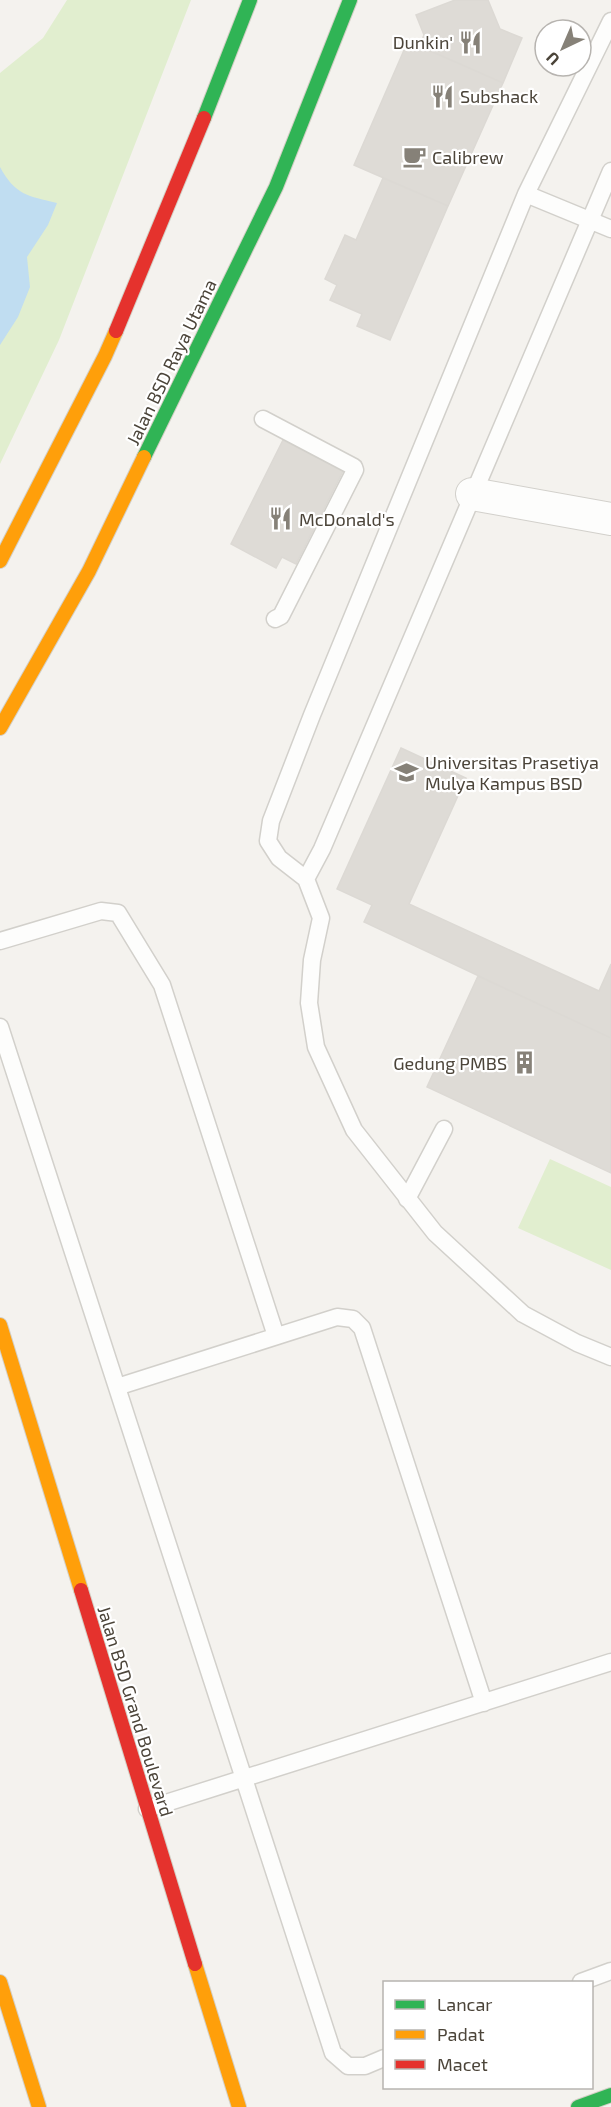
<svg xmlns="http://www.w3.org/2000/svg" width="611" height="2107" viewBox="0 0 611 2107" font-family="'Exo 2',sans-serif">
	<rect width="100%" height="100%" fill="#f4f2ee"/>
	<path fill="#e1eecf" d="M67 0H191L59 340 0 464V73L43 38Z
		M550 1159 611 1187V1270L518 1228Z"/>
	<path fill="#c0ddf1" d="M0 167C15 195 28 196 57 203L48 225 27 257 30 287 18 317 0 345Z"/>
	<path fill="#dedbd6" stroke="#dcd9d4" stroke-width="1.5" d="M455 0H488L500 29 522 38 503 83 419 46 424 35 416 15Z
		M408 41 503 83 448 206 354 165Z
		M383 178 448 206 390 340 357 326 362 314 330 300 337 285 325 279 345 235 356 240Z
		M283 440 343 471 296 564 282 557 276 568 231 544Z
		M401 748 466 778 409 904 599 991 611 964V1038L364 922 372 905 337 889Z
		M478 976 611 1038V1173L427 1087Z"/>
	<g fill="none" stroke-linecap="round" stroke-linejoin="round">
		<defs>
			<path id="lane" d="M611 21 526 194 312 715 271 821 268 841 279 858 306 879 321 918 312 960 309 1003 316 1047 354 1130 435 1233 523 1314 577 1343 611 1357
				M526 194 611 229
				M263 419 354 467 355 470 281 616 275 619
				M306 879 322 849 611 171
				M0 941 101 911 118 913 162 985 276 1336
				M0 1027 333 2053 348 2066H365L384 2058
				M407 1199 444 1129
				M117 1387 337 1317 353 1319 362 1328 484 1703
				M147 1809 611 1662
				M581 1982 611 1971"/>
			<path id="street" d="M472 494 611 519"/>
			<path id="fast" d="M204 118 250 0
				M144 457 276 187 350 0
				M578 2107 611 2095"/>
			<path id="slow" d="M0 561 105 356 116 331
				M0 728 89 571 144 457
				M0 1325 81 1590
				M195 1964 239 2107
				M0 1982 39 2107"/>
			<path id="jam" d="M116 331 204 118
				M81 1590 195 1964"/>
		</defs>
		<use href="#lane" stroke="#d2d0cb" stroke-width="19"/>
		<use href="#street" stroke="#d2d0cb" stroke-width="34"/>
		<use href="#fast" stroke="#d3cfc5" stroke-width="16"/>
		<use href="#slow" stroke="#d3cfc5" stroke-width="16"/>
		<use href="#jam" stroke="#d3cfc5" stroke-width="16"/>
		<use href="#lane" stroke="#fdfdfc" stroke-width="16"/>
		<use href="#street" stroke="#fdfdfc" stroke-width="32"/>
		<use href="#fast" stroke="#30b455" stroke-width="14"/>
		<use href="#slow" stroke="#ff9f0a" stroke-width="14"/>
		<use href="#jam" stroke="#e5322d" stroke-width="14"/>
	</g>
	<defs>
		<symbol id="restaurant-bare" viewBox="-9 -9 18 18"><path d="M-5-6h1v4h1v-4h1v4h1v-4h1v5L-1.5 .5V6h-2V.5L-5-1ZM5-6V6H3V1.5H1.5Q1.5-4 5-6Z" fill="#868178" stroke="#fff" stroke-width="2.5" paint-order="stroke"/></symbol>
		<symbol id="cafe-bare" viewBox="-9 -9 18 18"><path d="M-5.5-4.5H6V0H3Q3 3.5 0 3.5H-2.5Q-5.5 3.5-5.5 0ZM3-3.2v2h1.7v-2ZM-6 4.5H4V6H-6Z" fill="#868178" stroke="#fff" stroke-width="2.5" paint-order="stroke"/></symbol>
		<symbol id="university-bare" viewBox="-9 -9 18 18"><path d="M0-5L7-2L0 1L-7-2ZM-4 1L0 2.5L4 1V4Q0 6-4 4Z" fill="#868178" stroke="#fff" stroke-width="2.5" paint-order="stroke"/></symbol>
		<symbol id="building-bare" viewBox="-9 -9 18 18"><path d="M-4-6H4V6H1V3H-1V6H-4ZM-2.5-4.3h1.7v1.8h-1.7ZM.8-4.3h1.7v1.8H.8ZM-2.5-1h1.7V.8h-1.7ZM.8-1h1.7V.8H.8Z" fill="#868178" stroke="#fff" stroke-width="2.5" paint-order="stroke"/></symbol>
	</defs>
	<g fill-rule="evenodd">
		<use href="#restaurant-bare" x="454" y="26" width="33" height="33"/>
		<use href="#restaurant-bare" x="426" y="80" width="33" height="33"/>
		<use href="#cafe-bare" x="398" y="140" width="33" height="33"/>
		<use href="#restaurant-bare" x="264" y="502" width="33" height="33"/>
		<use href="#university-bare" x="390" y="756" width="33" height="33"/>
		<use href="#building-bare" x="508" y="1046" width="33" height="33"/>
	</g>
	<g text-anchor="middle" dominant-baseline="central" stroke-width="4.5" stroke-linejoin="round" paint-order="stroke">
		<g font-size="18" fill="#4b4439" stroke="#fff" text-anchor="start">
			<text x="453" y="42" text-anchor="end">Dunkin'</text>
			<text x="460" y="96">Subshack</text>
			<text x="432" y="157">Calibrew</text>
			<text x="299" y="519">McDonald's</text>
			<text x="425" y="762">Universitas Prasetiya<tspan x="425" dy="21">Mulya Kampus BSD</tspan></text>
			<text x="507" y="1063" text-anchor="end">Gedung PMBS</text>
		</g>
		<g font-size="18" fill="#4b4439" stroke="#fff">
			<text transform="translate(171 362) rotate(-64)">Jalan BSD Raya Utama</text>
			<text transform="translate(136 1711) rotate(73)">Jalan BSD Grand Boulevard</text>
		</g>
	</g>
	<rect x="383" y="1981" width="210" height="108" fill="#ffffff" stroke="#b7b4b0" stroke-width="1.5"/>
	<rect x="395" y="2000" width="30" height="9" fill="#30b455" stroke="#b7b4b0" stroke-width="1.5"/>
	<text x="437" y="2011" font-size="18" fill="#4b4439">Lancar</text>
	<rect x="395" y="2030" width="30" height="9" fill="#ff9f0a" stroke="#b7b4b0" stroke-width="1.5"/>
	<text x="437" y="2041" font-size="18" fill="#4b4439">Padat</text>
	<rect x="395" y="2060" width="30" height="9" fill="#e5322d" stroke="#b7b4b0" stroke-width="1.5"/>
	<text x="437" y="2071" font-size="18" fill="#4b4439">Macet</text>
	<g transform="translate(563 48) rotate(224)"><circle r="28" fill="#ffffff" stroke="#b7b4b0" stroke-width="1.5"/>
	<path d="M0-4.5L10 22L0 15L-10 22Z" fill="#868178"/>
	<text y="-9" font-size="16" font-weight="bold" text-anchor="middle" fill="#4b4439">U</text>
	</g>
</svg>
